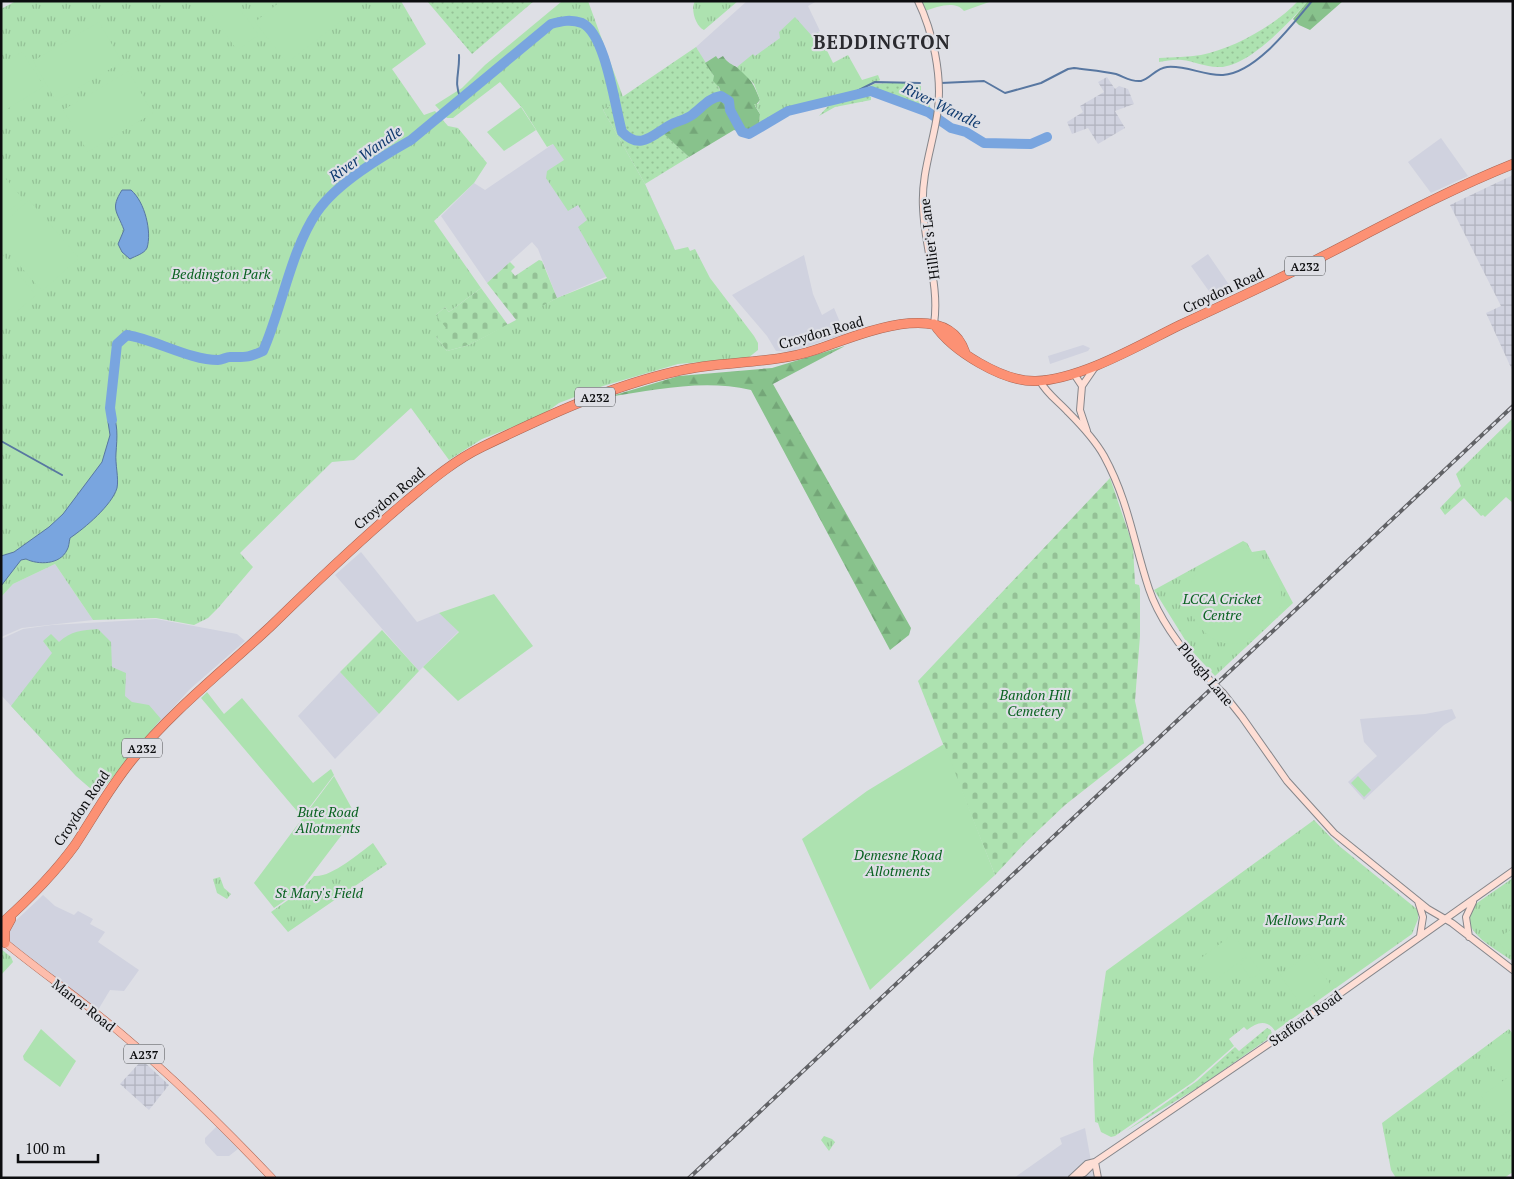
<svg xmlns="http://www.w3.org/2000/svg" width="1514" height="1179" viewBox="0 0 1514 1179" font-family="'PT Serif',serif">
	<defs>
		<pattern id="industrial-grid" width="8" height="8" patternUnits="userSpaceOnUse" patternTransform="scale(1.25)"><rect width="8" height="8" fill="#d0d2df"/><path d="M0 4h8M4 0v8" fill="none" stroke="#b1b3be"/></pattern>
		<pattern id="grass-dots" width="8" height="8" patternUnits="userSpaceOnUse" patternTransform="scale(1.25)"><rect width="8" height="8" fill="#ade2b0"/><path d="M2 2h.1M6 6h.1" fill="none" stroke="#94c196" stroke-width="1.8" stroke-linecap="round"/></pattern>
		<pattern id="forest-firs" width="22" height="20" patternUnits="userSpaceOnUse" patternTransform="scale(1.25)"><rect width="22" height="20" fill="#88c28c"/><path d="M5 1l3.5 6h-7zM16 11l3.5 6h-7z" fill="#74a678"/></pattern>
		<pattern id="cemetery-stones" width="16" height="16" patternUnits="userSpaceOnUse" patternTransform="scale(1.25)"><rect width="16" height="16" fill="#ade2b0"/><path d="M2 7V4a2 2 0 0 1 4 0v3zM10 15v-3a2 2 0 0 1 4 0v3z" fill="#94c196"/></pattern>
		<pattern id="park-tufts" width="24" height="20" patternUnits="userSpaceOnUse" patternTransform="scale(1.25)"><rect width="24" height="20" fill="#ade2b0"/><path d="M3 7l-1-3M5 7V3M7 7l1-3M15 17l-1-3M17 17v-4M19 17l1-3" fill="none" stroke="#94c196"/></pattern>
	</defs>
	<rect width="100%" height="100%" fill="#dedfe5"/>
	<path fill="#d0d2df" d="M747 1H817L808 6 820 31 748 77 736 66 718 59 716 56 705 63 696 47Z
		M603 110 645 184 674 247 557 298 538 249 532 242 487 283 441 216 474 183 485 190Z
		M1441 138 1468 176 1431 193 1408 162Z
		M1208 254 1234 292 1216 301 1191 266Z
		M804 255 813 294 822 315 834 308 845 334 790 352 776 351 767 336 732 295Z
		M1083 345 1090 348 1088 351 1050 364 1048 356Z
		M361 552 417 622 439 613 459 631 419 671 335 575Z
		M55 564 93 620 22 628 1 637V597L13 584Z
		M156 619 237 634 245 641 190 689 130 755 98 795 76 776 1 695V639L23 629 52 625Z
		M340 672 379 714 335 759 298 716Z
		M1452 709 1456 718 1444 725 1364 800 1348 782 1377 756 1364 742 1360 719 1425 714Z
		M43 895 55 906 74 915 78 911 93 919 90 924 105 932 98 942 139 970 124 991 110 990 98 1010 9 941 8 928Z
		M217 1126 238 1149 229 1156H217L205 1143V1138Z
		M1085 1128 1094 1178H1014L1062 1144 1060 1138Z"/>
	<path fill="url(#industrial-grid)" d="M1107 77 1115 89 1119 86 1128 89 1134 104 1115 111 1125 128 1098 144 1088 128 1072 134 1067 122 1083 112 1080 106 1104 92 1098 82Z
		M1513 175V372L1486 313 1501 306 1450 205Z
		M142 1060 169 1085 149 1110 120 1084Z"/>
	<path fill="url(#grass-dots)" d="M427 1H534L472 54Z
		M1298 1H1308C1290 22 1249 66 1220 67 1207 68 1194 61 1182 60 1175 59 1166 61 1159 62V58C1173 57 1188 57 1201 55 1233 49 1276 25 1298 1Z
		M696 47 714 76 721 93 692 118 670 127 665 134 689 157 645 184 603 110Z
		M902 82 921 86V92L930 98V110C913 104 879 88 864 89L874 84Z
		M866 95 871 97V100L835 107 819 116 829 105Z
		M1267 1028 1271 1030 1272 1036 1199 1087 1126 1131 1197 1081 1235 1047 1239 1051Z"/>
	<path fill="url(#forest-firs)" d="M1308 1H1343L1310 30 1299 25 1293 19Z
		M716 56 718 59 723 56C727 63 732 64 738 68 750 76 755 87 760 100L755 106 760 114 759 128 749 134 734 130 689 157 664 134 670 128 692 118 721 93 719 87 713 81 714 76 705 63Z
		M845 346 773 384 911 628 909 635 890 650 751 390C702 379 657 390 608 397L679 376 772 368Z"/>
	<path fill="url(#cemetery-stones)" d="M539 260 542 261 557 298 517 321 487 283 510 262 515 267 511 271 515 276Z
		M481 288 508 325 469 345 447 351 436 337V315L445 307 449 312Z
		M1110 478 1133 546 1135 584 1139 585 1140 589V636L1135 701 1144 743 1065 805 1025 843 995 875 918 681Z"/>
	<path fill="url(#park-tufts)" d="M16 1H401L426 44 392 69 424 115 435 111 448 126 458 128 487 163 474 183 434 221 481 288 449 312 445 307 436 315 446 328 436 337 447 351 469 345 557 298 607 278 578 227 587 220 578 205 568 211 546 178 547 171 564 160 553 144 547 147 523 109 500 82 453 118H447L435 105 462 88 485 65 561 2 588 1 623 97 603 110 645 184 675 250 688 247 690 251 695 249 710 278 754 336 758 343V350L748 358 678 364 603 386 559 403 548 411 528 421 482 439 449 460 411 408 354 460 332 462 240 553 253 567 219 607 208 618 194 625 156 618 93 620 55 564 13 584 1 597V9Z
		M695 1H738L704 30C696 27 690 9 695 1Z
		M795 17 812 36 818 32 833 63 848 55 862 80 878 75 880 80 853 93 788 111 759 128 760 114 754 104H758L760 100 754 84 737 67 753 54 755 56 780 38 779 32Z
		M1513 418V503L1506 497 1485 517 1483 515 1481 516 1464 498 1445 515 1440 508 1461 486 1456 474Z
		M1243 541 1247 543 1252 552 1265 550 1293 603 1215 676 1192 651 1154 590Z
		M98 629 111 642 112 667 126 673 125 696 132 702 149 705 161 719 98 795 76 776 11 706 52 653 43 641 51 634 59 642C71 631 82 630 98 629Z
		M382 630 419 671 379 714 340 672Z
		M1314 820 1338 845 1418 910V919L1412 934 1275 1031C1267 1019 1257 1022 1247 1030L1244 1027 1229 1039 1234 1046 1193 1082 1115 1136 1111 1137 1101 1132 1098 1123 1095 1122 1093 1059 1106 971Z
		M373 843 387 864 288 932 271 912 301 891 314 876C331 878 359 853 373 843Z
		M220 877 224 888 231 894 227 899 217 893 213 879Z
		M1513 878V957L1511 960C1496 949 1453 928 1474 905Z
		M1 949 11 957 13 962 1 975Z
		M1509 1029 1513 1034V1172L1504 1178H1396L1391 1170 1382 1123Z
		M824 1136 832 1139 835 1142 829 1151 821 1140Z"/>
	<path fill="#ade2b0" d="M202 1H234L259 35 237 50Z
		M281 1H340L350 14 287 63 255 22Z
		M920 1H992L964 11C955 0 937 7 925 11Z
		M99 22 122 62 56 101 33 61Z
		M22 52 44 86 1 113V65Z
		M128 71 153 113 88 152 63 110Z
		M521 107 536 130 504 151 487 132Z
		M1 173 23 199 1 217Z
		M29 200 79 258 42 291 1 244V225Z
		M1 253 36 295 6 321 1 315Z
		M1237 549C1266 552 1282 576 1282 604 1272 621 1251 645 1230 644 1203 643 1179 606 1191 582 1200 564 1220 555 1237 549Z
		M494 594 533 646 458 701 423 667 459 632 439 613Z
		M207 692 224 714 242 698 313 783 331 769 334 775 302 817 201 698Z
		M944 744 995 875 870 990 802 839 867 791Z
		M334 776 356 816 300 890 274 908 254 883Z
		M1358 776 1371 790 1364 797 1351 783Z
		M1513 928V947L1506 952 1497 939Z
		M1233 934 1248 955 1213 982 1197 961Z
		M1309 954 1330 984 1301 1005 1280 975Z
		M1249 956 1261 972 1251 979 1240 963Z
		M41 1029 76 1061 60 1087 24 1060 23 1056Z
		M1506 1032 1513 1040V1067L1501 1077 1481 1053Z
		M1513 1074V1108L1497 1119 1481 1096Z"/>
	<path fill="#79a5df" stroke="#5877a1" d="M122 190H131C145 202 152 232 147 248 144 254 135 256 130 259L122 252 118 244 124 230C117 211 110 209 122 190Z
		M110 408C119 422 117 438 116 453 115 464 119 478 117 488 112 505 85 528 70 538 69 542 69 547 67 550 60 565 38 565 26 559L21 560 1 586V556L14 552 49 527 63 514 102 462 110 435 108 422Z"/>
	<g fill="none" stroke-linecap="round" stroke-linejoin="round">
		<path stroke="#5877a1" stroke-width="2" d="M459 55C460 72 453 83 461 99
			M941 83 984 81 1005 93 1041 83 1068 69 1074 68C1088 70 1102 71 1116 74 1125 77 1130 82 1141 81 1150 79 1156 68 1167 67 1186 65 1204 76 1223 75 1256 73 1292 25 1312 1
			M853 93 875 82 920 83
			M1 441 62 475"/>
		<path stroke="#79a5df" stroke-width="10" d="M112 420 110 408 117 344 127 335C156 340 190 360 218 360 222 360 226 357 230 357 245 357 248 358 263 351 282 308 291 250 317 212 337 183 381 157 411 140L551 24C562 21 571 19 582 23 606 34 615 108 622 132 641 151 652 135 670 125 677 121 685 120 692 115 702 108 708 98 721 96L729 101 730 110 742 132 749 134 788 111 871 91 928 112 951 128 966 132 984 143 1031 144 1047 137"/>
		<defs>
			<path id="secondary" d="M918 1C933 32 942 75 938 109 934 142 921 173 923 207 924 246 940 285 934 324
				M1074 374 1082 386 1080 410 1087 431
				M1040 381C1047 394 1058 401 1068 412 1081 425 1095 440 1104 456 1129 502 1133 541 1149 589 1160 622 1184 652 1207 677
				M1082 386 1095 367
				M1223 693 1242 717 1287 781 1334 833 1428 909 1452 923 1513 970
				M1418 901 1423 917 1420 936
				M1469 937 1466 917 1473 902
				M1095 1162 1098 1178
				M1072 1178 1087 1164 1095 1162 1273 1041 1513 871
				M1072 1178 1084 1173 1095 1162"/>
			<path id="primary" d="M2 940C33 966 65 988 96 1013 159 1063 216 1119 272 1178"/>
			<path id="highway" d="M934 324C952 351 1003 382 1036 381 1082 379 1139 345 1180 325 1219 307 1258 289 1296 270 1368 234 1438 194 1513 164
				M1 924C28 900 54 874 75 845 94 816 110 787 132 760 173 710 224 670 271 626 314 584 358 542 404 503 428 483 453 461 482 447 544 417 610 386 678 371 723 360 770 365 815 350 855 337 946 295 965 352
				M5 943V930L11 919"/>
		</defs>
		<use href="#secondary" stroke="#85868b" stroke-width="8"/>
		<use href="#primary" stroke="#a86351" stroke-width="8"/>
		<use href="#highway" stroke="#a86351" stroke-width="10"/>
		<use href="#secondary" stroke="#feded5" stroke-width="6"/>
		<use href="#primary" stroke="#fdbdac" stroke-width="7"/>
		<use href="#highway" stroke="#fc9174" stroke-width="9"/>
		<defs>
			<path id="rail" d="M689 1178 1513 406"/>
		</defs>
		<use href="#rail" stroke="#616266" stroke-width="4"/>
		<use href="#rail" stroke="#dedfe5" stroke-width="2" stroke-dasharray="5.5" stroke-linecap="butt"/>
		<defs>
			<path id="secondary-bridge" d="M1207 677 1223 693"/>
		</defs>
		<use href="#secondary-bridge" stroke="#85868b" stroke-width="8" stroke-linecap="butt"/>
		<use href="#secondary-bridge" stroke="#feded5" stroke-width="6"/>
	</g>
	<g text-anchor="middle" dominant-baseline="central" stroke-width="4.5" stroke-linejoin="round" paint-order="stroke">
		<g fill="#dedfe5" stroke="#4b4c4f" stroke-width="1">
			<rect x="1285" y="256.5" width="40" height="19" rx="4"/>
			<rect x="575" y="387.5" width="40" height="19" rx="4"/>
			<rect x="122" y="738.5" width="40" height="19" rx="4"/>
			<rect x="124" y="1044.5" width="40" height="19" rx="4"/>
		</g>
		<g font-size="12" font-weight="bold" fill="#0c0d0f">
			<text x="1305" y="266">A232</text>
			<text x="595" y="397">A232</text>
			<text x="142" y="748">A232</text>
			<text x="144" y="1054">A237</text>
		</g>
		<g font-size="14" fill="#0c0d0f" stroke="#dedfe5">
			<text transform="translate(929 239) rotate(-97)">Hillier's Lane</text>
			<text transform="translate(1223 290) rotate(-25)">Croydon Road</text>
			<text transform="translate(821 332) rotate(-16)">Croydon Road</text>
			<text transform="translate(389 498) rotate(-40)">Croydon Road</text>
			<text transform="translate(1206 674) rotate(50)">Plough Lane</text>
			<text transform="translate(81 808) rotate(-56)">Croydon Road</text>
			<text transform="translate(84 1005) rotate(38)">Manor Road</text>
			<text transform="translate(1305 1018) rotate(-35)">Stafford Road</text>
		</g>
		<g font-size="14" font-style="italic" fill="#096220" stroke="#dedfe5">
			<text x="221" y="273">Beddington Park</text>
			<text x="1222" y="598">LCCA Cricket<tspan x="1222" dy="16">Centre</tspan></text>
			<text x="1035" y="694">Bandon Hill<tspan x="1035" dy="16">Cemetery</tspan></text>
			<text x="328" y="811">Bute Road<tspan x="328" dy="16">Allotments</tspan></text>
			<text x="898" y="854">Demesne Road<tspan x="898" dy="16">Allotments</tspan></text>
			<text x="319" y="892">St Mary's Field</text>
			<text x="1305" y="919">Mellows Park</text>
		</g>
		<g font-size="15" font-style="italic" fill="#0f3a6f" stroke="#dedfe5">
			<text transform="translate(942 105) rotate(26)">River Wandle</text>
			<text transform="translate(365 153) rotate(-35)">River Wandle</text>
		</g>
		<g font-size="19" font-weight="bold" letter-spacing="1" fill="#2a2a2f" stroke="#dedfe5">
			<text x="882" y="41">BEDDINGTON</text>
		</g>
	</g>
	<rect width="1514" height="1179" fill="none" stroke="#0c0d0f" stroke-width="5"/>
	<path d="M18 1154v8h80v-8" fill="none" stroke="#0c0d0f" stroke-width="2.5"/>
	<text x="25" y="1154" font-size="15" fill="#0c0d0f" stroke="#dedfe5" stroke-width="4" paint-order="stroke">100 m</text>
</svg>
